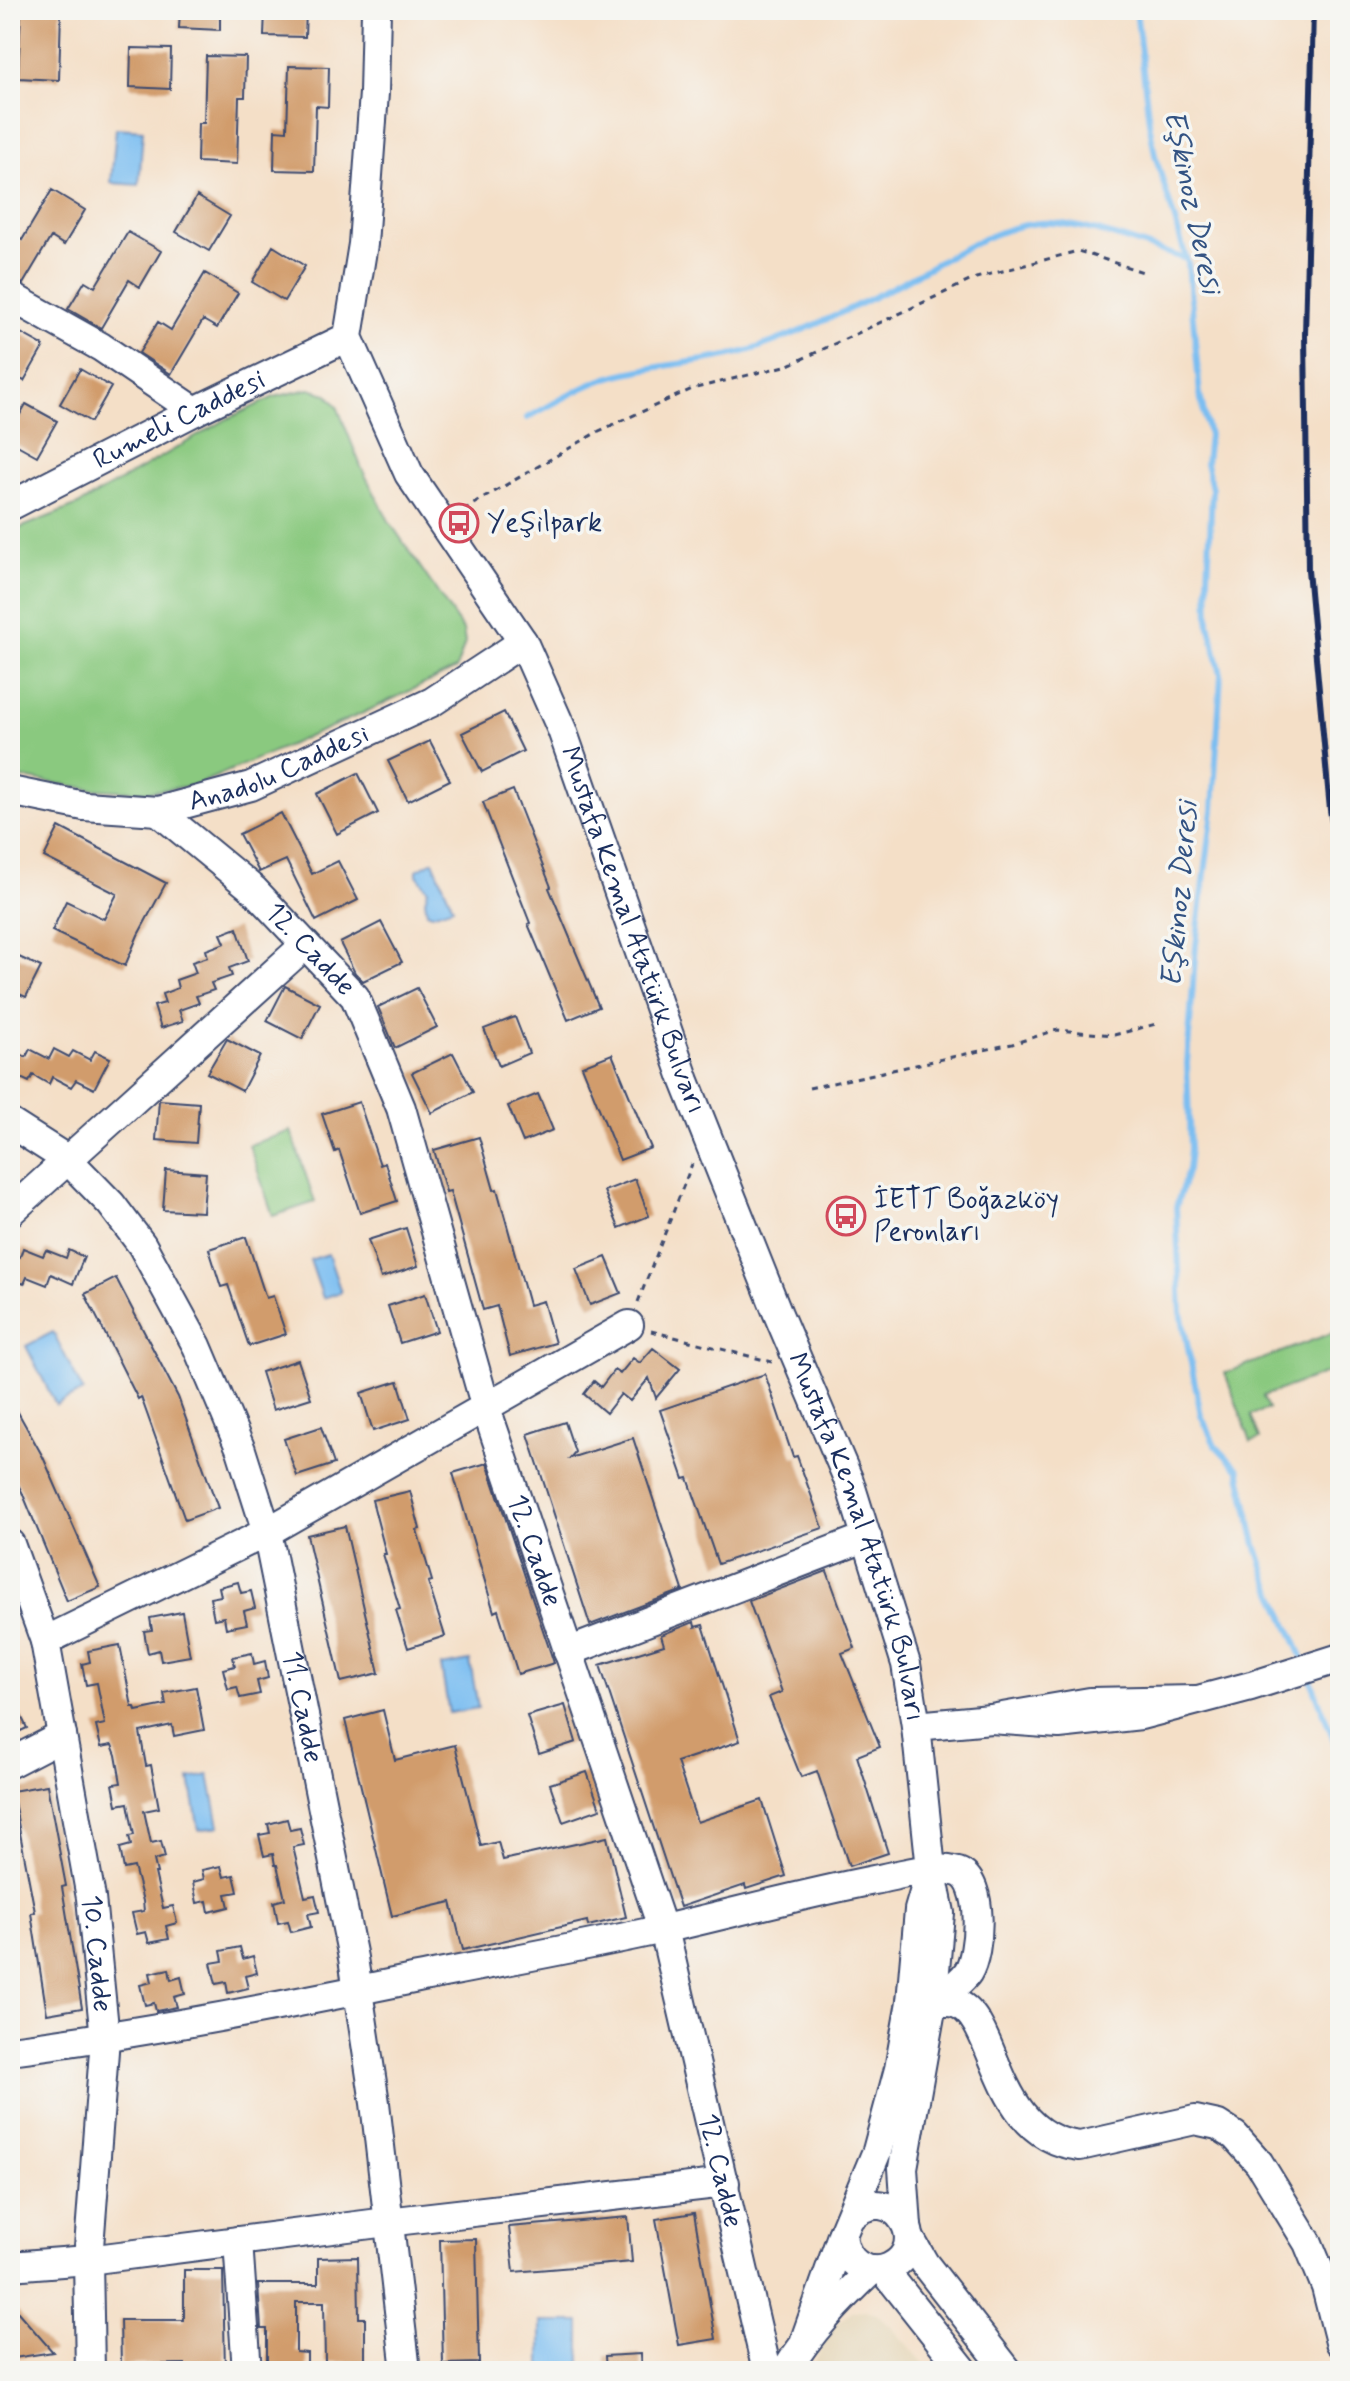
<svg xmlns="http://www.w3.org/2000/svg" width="1350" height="2381" viewBox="0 0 1350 2381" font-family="Mynerve,sans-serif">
	<rect width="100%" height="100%" fill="#f6f6f2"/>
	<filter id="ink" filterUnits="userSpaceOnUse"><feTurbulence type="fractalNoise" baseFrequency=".0125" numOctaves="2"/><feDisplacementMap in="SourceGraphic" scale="16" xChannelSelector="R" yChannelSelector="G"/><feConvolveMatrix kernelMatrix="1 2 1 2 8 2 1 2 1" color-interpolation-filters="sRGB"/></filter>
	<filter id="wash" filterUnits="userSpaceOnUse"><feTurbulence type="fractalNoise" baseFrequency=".006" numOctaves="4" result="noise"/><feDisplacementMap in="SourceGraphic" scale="32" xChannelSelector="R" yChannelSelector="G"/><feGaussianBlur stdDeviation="1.8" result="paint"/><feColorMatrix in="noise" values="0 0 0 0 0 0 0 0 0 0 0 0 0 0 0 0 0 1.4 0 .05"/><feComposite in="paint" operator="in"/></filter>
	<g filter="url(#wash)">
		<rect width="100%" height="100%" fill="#f4dfc7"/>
		<path fill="#e5d6b8" d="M866 2310 878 2315 891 2327 931 2371H811L829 2334 841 2320 852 2311Z"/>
		<path fill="#8ac97f" stroke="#527c6e" stroke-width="2" d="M309 389 327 394 337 406 362 469 389 521 463 630 465 643 456 669 361 714 196 785 147 792 92 789 10 776V532L78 505 227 419 274 397Z
			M291 1131 315 1202 273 1216 249 1145Z
			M1340 1330V1368L1263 1396 1268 1409 1251 1415 1260 1439 1251 1442 1225 1373Z"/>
		<path fill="#7cbef1" stroke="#4c76a8" stroke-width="2" d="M116 128 143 130 139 185 111 183Z
			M433 861 453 907 432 914 427 912 425 900 428 890 417 875V870Z
			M328 1254 341 1292 323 1298 310 1260Z
			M53 1332 83 1391 56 1405 26 1346Z
			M470 1661 478 1708 449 1713 441 1666Z
			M209 1775 219 1826 199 1830 190 1779Z
			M541 2322H580V2371H541Z"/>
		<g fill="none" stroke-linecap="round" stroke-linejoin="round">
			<path stroke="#7cbef1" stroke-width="6" d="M1136 10 1149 122 1155 155 1188 264 1200 395 1209 435 1206 463 1212 489 1208 579 1209 623 1221 674 1213 810 1196 945 1187 1063 1190 1149 1188 1169 1176 1207 1181 1312 1201 1415 1215 1445 1239 1470 1256 1545 1267 1578 1304 1661
				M527 418C559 401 590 380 626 373 669 363 715 362 757 348 803 332 864 303 906 280 944 260 996 226 1039 223 1080 220 1146 247 1186 259
				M1309 1675 1340 1756"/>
		</g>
		<g id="blocks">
			<path fill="#d19c6c" d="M21 10H61L59 80 18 78Z
				M180 10H220V30L179 28Z
				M265 10H306L305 37 264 36Z
				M131 48 171 49 170 89 130 87Z
				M206 56 246 57 245 97H239L237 164 197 162 198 123H204Z
				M289 66 329 67 328 107 316 106 314 171 274 170 275 130 287 131Z
				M52 190 85 210 64 245 51 237 23 284 10 279V232L22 240Z
				M197 196 230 216 209 251 176 232Z
				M128 232 161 251 140 287 129 280 101 328 68 309 85 281 95 287Z
				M273 246 305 266 284 301 252 282Z
				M205 273 238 293 217 328 203 320 171 374 139 353 158 322 171 330Z
				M10 327 44 346 24 381 10 373Z
				M80 369 111 387 91 422 60 404Z
				M26 404 57 421 37 456 10 441V432Z
				M504 712 523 751 482 772 462 733Z
				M430 741 450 780 408 801 388 761Z
				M358 773 378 813 337 834 317 794Z
				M513 790 551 887 549 888 599 1007 568 1020 528 924 530 923 483 802Z
				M281 813 312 874 338 861 358 900 316 921 286 860 259 872 239 834Z
				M59 827 166 883 138 935 125 966 52 931 66 901 104 919 117 894 44 857Z
				M381 922 402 962 363 981 355 973 340 943Z
				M237 928 248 961 229 968 232 976 211 983 214 990 196 996 199 1003 179 1010 183 1021 161 1028 154 1006 165 1003 162 994 178 988 176 980 196 973 192 962 208 957 206 950 225 943 221 934Z
				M10 953 41 967 26 997 10 990Z
				M285 986 320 1004 302 1039 267 1021Z
				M417 988 437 1027 395 1048 378 1007Z
				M515 1017 529 1053 499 1066 484 1029Z
				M227 1039 260 1056 242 1091 207 1073Z
				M10 1049 26 1057 30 1049 49 1059 54 1049 69 1057 73 1051 90 1060 95 1051 110 1058 94 1089 76 1080 71 1087 52 1077 49 1084 33 1075 29 1082 10 1073Z
				M453 1053 473 1092 432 1113 412 1073Z
				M612 1054 651 1148 620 1160 582 1066Z
				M538 1094 553 1130 523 1142 508 1106Z
				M159 1100 199 1103 196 1143 156 1140Z
				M359 1102 380 1165 385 1163 397 1201 360 1213 339 1150 335 1152 322 1114Z
				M479 1137 494 1190 497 1189 529 1305 543 1301 555 1343 510 1356 497 1306 483 1310 450 1191 446 1192 434 1150Z
				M166 1170 206 1173 203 1212 163 1210Z
				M635 1179 649 1216 619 1228 604 1191Z
				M406 1228 418 1266 381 1278 368 1240Z
				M246 1237 266 1298 273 1296 286 1334 249 1346 228 1285 221 1287 209 1249Z
				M23 1248 43 1256 46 1250 66 1258 69 1250 84 1257 73 1284 51 1274 47 1285 27 1277 24 1284 10 1278V1253L20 1257Z
				M606 1257 621 1293 590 1305 576 1269Z
				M116 1278 178 1397 218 1508 185 1520 141 1397 138 1399 85 1294Z
				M425 1294 437 1331 400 1343 388 1306Z
				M653 1348 680 1369 656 1398 649 1378 630 1401 621 1394 606 1413 584 1394 594 1381 601 1387 614 1370 620 1374 633 1358 640 1363Z
				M298 1360 311 1398 273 1410 261 1372Z
				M765 1374 793 1457 797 1456 823 1528 718 1564 688 1478 684 1479 660 1410Z
				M398 1381 410 1419 373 1431 361 1393Z
				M10 1398 43 1457 100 1587 67 1601 22 1492 10 1470Z
				M565 1422 575 1452 570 1458 633 1438 683 1590 590 1625 528 1434Z
				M321 1427 334 1464 297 1476 284 1439Z
				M487 1463 554 1663 518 1674 498 1610 494 1612 453 1473Z
				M410 1491 420 1529 417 1530 432 1581 428 1582 445 1636 408 1648 396 1610 400 1609 383 1554H386L372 1500Z
				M345 1526 379 1673 341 1682 307 1535Z
				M827 1571 855 1648 842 1653 880 1747 857 1756 888 1853 849 1866 817 1771 801 1777 769 1697 782 1692 749 1601Z
				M238 1582 241 1593 251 1591 255 1608 244 1611 247 1624 226 1628 224 1617 214 1619 210 1598 221 1596 219 1587Z
				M182 1612 190 1656 161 1661 159 1650 148 1653 144 1631 152 1630 150 1618Z
				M694 1622 695 1627 703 1625 740 1741 677 1762 697 1822 762 1800 786 1876 746 1889 745 1885 680 1907 600 1665 664 1645 661 1635Z
				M120 1645 132 1707H135L136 1711 166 1705 164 1693 196 1687 204 1730 174 1736 172 1725 140 1732 146 1766 151 1765 159 1808 144 1811 151 1843 161 1841 165 1857 154 1860 157 1873H155L163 1908 173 1906 177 1923 166 1926 169 1939 149 1943 146 1932 137 1934 132 1913 144 1911 143 1901 134 1867 124 1869 120 1848 131 1845 129 1836 134 1835 128 1803 117 1805 113 1784 121 1783 116 1755 112 1745 101 1747 96 1726 105 1724 97 1683 86 1685 82 1664 90 1662 88 1651Z
				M252 1653 254 1664 265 1661 268 1678 257 1681 260 1694 240 1698 237 1687 228 1689 223 1669 235 1666 233 1657Z
				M10 1693 27 1728 10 1736Z
				M565 1705 576 1742 539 1754 527 1716Z
				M383 1710 395 1760 455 1745 481 1846 498 1842 503 1860 607 1837 626 1917 588 1926 587 1921 463 1950 451 1902 392 1916 345 1720Z
				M587 1772 600 1809 563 1822 550 1784Z
				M47 1785 66 1886 62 1887 82 2008 47 2014 31 1913 35 1912 12 1791Z
				M287 1819 290 1830 300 1828 304 1845 293 1847 305 1897 315 1895 319 1912 308 1914 311 1927 291 1932 288 1921 278 1923 274 1902 285 1899 277 1865H275L273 1854 264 1856 259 1835 270 1833 268 1824Z
				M221 1866 224 1877 234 1875 238 1892 226 1894 229 1907 209 1912 207 1901 197 1903 193 1882 204 1879 202 1870Z
				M240 1947 243 1959 253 1956 257 1973 245 1976 248 1988 228 1993 226 1982 216 1984 211 1963 223 1961 221 1951Z
				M169 1969 171 1980 181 1977 185 1994 174 1997 177 2007 156 2011 154 2003 145 2005 140 1985 152 1982 150 1973Z
				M694 2213 716 2339 679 2345 656 2219Z
				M628 2217 632 2262 514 2272 509 2227Z
				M476 2239 479 2363 443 2364 440 2240Z
				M358 2257 359 2318H365V2362H325L324 2302H296V2352L307 2353V2371H267V2329H261L258 2284H318V2258Z
				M184 2270H223L225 2371H185V2364L121 2365 120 2320H184Z
				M10 2303 53 2352 14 2358 10 2353Z
				M640 2354 641 2371H606L605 2356Z"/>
		</g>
	</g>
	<g filter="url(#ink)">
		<use href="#blocks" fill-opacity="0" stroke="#3c496e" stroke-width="2"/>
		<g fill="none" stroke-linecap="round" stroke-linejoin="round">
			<defs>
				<g id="minor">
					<path id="s1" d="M376 10 374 93 363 244 348 337 409 474 523 642 562 730 685 1081 778 1314 849 1481 906 1664 916 1726 931 1869 940 1913 932 2004 903 2168 907 2226"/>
					<path d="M10 296 101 347 195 411"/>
					<path id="s2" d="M10 506 195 411 348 337"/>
					<path id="s3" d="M10 791 84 806 158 811 251 786 432 702 523 642"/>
					<path id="s4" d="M158 811 254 890 355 997 401 1108 486 1408 667 1942 767 2371"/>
					<path id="s5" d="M10 1123 68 1160 111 1204 142 1245 197 1346 241 1450 267 1532 353 1958 375 2103 406 2371"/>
					<path d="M10 1212 305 945"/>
					<path id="s6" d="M10 1544 45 1641 91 1898 105 2038 88 2260 90 2371"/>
					<path d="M45 1641 267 1532 629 1325"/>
					<path d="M568 1652 867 1537"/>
					<path d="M1196 1700 1090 1702 991 1719 1059 1724 1141 1715 1251 1686 1340 1658"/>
					<path d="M916 1726 991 1719"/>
					<path d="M10 1763 62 1736"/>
					<path d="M911 2002C924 2003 943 2000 955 2003 999 2017 991 2137 1080 2146L1195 2120 1218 2125 1235 2136 1259 2163 1308 2243 1326 2287 1340 2342"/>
					<path d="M10 2050C144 2033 276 2007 408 1980 493 1963 578 1948 663 1929 733 1913 803 1894 874 1880 901 1875 931 1864 958 1872 985 1881 980 1953 968 1972 960 1984 943 1994 932 2004"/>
					<path d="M842 2235C844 2251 850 2263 866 2269 874 2271 882 2271 890 2267 934 2245 893 2179 851 2216"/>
					<path d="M909 2237 924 2263 1008 2371"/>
					<path d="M238 2241 247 2371"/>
					<path d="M10 2266 88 2260 387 2222 725 2183"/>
					<path d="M884 2270 964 2371"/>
					<path d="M805 2340 842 2235 877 2151 899 2069 911 2002 919 1910 930 1872"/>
					<path d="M786 2371C810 2332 839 2301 872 2270"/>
				</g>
			</defs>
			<use href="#minor" stroke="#3c496e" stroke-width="32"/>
			<path stroke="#3c496e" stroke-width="3" stroke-dasharray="6 6" stroke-linecap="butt" d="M463 510 599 431 692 389 789 365 976 278 1078 251 1146 273
				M809 1088 1012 1044 1057 1030 1114 1035 1156 1024
				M638 1302 692 1164
				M651 1331 772 1362"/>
			<use href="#minor" stroke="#fff" stroke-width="28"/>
			<path stroke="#1b2f5e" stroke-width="6" d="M1313 10 1305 335 1308 570 1330 810 1340 873"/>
		</g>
	</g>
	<defs>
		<symbol id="bus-ring" viewBox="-11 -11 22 22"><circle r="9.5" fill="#f6f6f2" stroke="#d1495b" stroke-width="1.5"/><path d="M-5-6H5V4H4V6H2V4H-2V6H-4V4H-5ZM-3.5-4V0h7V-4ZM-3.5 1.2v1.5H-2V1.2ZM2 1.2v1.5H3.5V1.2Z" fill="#d1495b"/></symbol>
	</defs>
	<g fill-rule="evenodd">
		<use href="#bus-ring" x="437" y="501" width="44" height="44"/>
		<use href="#bus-ring" x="824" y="1194" width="44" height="44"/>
	</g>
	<g text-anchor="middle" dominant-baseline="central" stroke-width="7" stroke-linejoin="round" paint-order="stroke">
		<g font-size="28" fill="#1b2f5e" stroke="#f6f6f2">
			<text stroke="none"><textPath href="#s2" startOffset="190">Rumeli Caddesi</textPath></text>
			<text stroke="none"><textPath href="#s3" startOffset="278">Anadolu Caddesi</textPath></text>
			<text stroke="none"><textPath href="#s1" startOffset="990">Mustafa Kemal Atatürk Bulvarı</textPath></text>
			<text stroke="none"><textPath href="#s4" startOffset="206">12. Cadde</textPath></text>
			<text stroke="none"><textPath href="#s1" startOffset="1638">Mustafa Kemal Atatürk Bulvarı</textPath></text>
			<text stroke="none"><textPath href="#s4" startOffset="854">12. Cadde</textPath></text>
			<text stroke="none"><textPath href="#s5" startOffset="674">11. Cadde</textPath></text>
			<text stroke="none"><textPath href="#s6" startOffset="420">10. Cadde</textPath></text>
			<text stroke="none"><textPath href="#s4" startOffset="1502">12. Cadde</textPath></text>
		</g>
		<g font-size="28" fill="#1b2f5e" stroke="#f6f6f2" text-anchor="start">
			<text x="487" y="523">Yeşilpark</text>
			<text x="874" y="1200">İETT Boğazköy<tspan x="874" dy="32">Peronları</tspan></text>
		</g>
		<g font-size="30" font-style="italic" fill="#335383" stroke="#f6f6f2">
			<text transform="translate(1192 202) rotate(78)">Eşkinoz Deresi</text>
			<text transform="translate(1180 894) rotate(-85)">Eşkinoz Deresi</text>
		</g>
	</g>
	<rect width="1350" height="2381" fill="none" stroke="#f6f6f2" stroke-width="40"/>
</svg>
